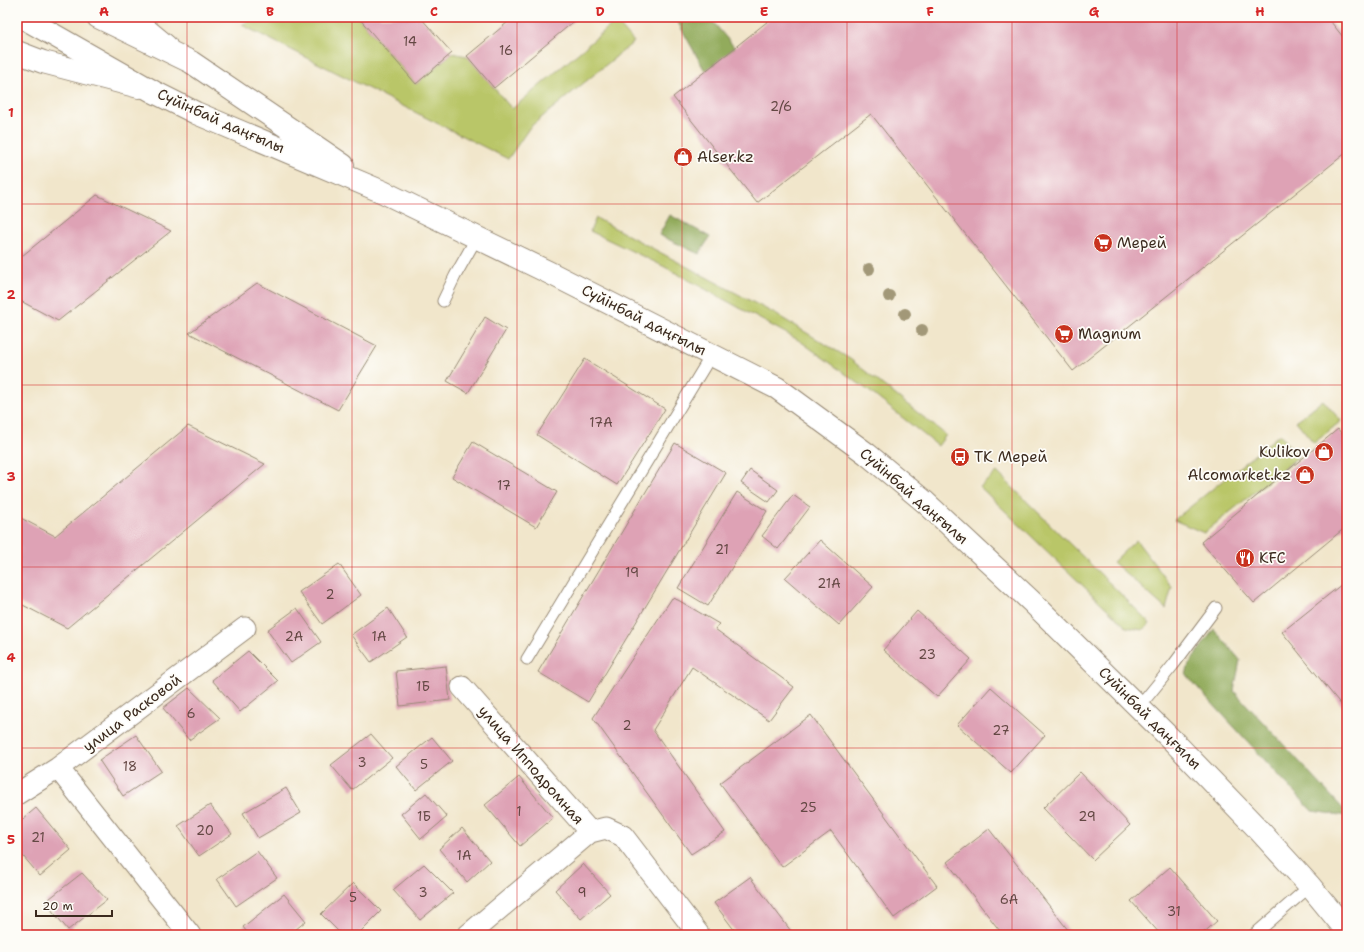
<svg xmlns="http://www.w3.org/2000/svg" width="1364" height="952" viewBox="0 0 1364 952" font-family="'Shantell Sans',sans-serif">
	<rect width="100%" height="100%" fill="#fdfcf7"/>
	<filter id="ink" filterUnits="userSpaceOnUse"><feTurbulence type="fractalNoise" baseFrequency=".025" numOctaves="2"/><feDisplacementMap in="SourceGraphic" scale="8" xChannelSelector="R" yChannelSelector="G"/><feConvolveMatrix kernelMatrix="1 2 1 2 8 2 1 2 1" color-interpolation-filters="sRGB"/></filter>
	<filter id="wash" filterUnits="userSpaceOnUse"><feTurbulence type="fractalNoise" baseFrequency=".012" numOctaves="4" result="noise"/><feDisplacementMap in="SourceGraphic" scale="16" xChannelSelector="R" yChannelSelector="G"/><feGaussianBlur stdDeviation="0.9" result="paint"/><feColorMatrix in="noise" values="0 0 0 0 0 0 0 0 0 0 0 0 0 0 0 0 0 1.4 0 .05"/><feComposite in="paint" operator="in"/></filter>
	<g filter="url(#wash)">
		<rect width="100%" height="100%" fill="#f1e6cb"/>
		<path fill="#b9c668" stroke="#7a7843" d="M255 17H358L416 84 452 53 467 56 512 109 616 21 634 42 530 127 508 159 242 25Z
			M596 218 777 315 850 359 946 435 938 446 869 391 800 341 663 266 590 231Z
			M1323 400 1341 421 1314 443 1296 421Z
			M1280 434 1298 457 1204 533 1174 520Z
			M997 472 1145 618 1150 624 1142 630 1126 627 980 487Z
			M1136 540 1172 587 1166 609 1113 562Z"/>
		<path fill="#92ab5c" stroke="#666a3d" d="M675 17H709L735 48 705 71Z
			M670 215 710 237 699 254 659 235Z
			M1214 629 1240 660 1234 691 1347 813V816L1312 811 1186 675 1189 664Z"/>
		<g id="blocks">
			<path fill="#dea2b5" d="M358 17H420L452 53 416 84Z
				M514 17H579L494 88 467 56Z
				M773 17H1327L1347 42V152L1073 371 871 114 757 203 673 97Z
				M97 195 171 231 58 321 17 299V260Z
				M257 283 377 346 338 410 189 333Z
				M485 317 506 330 468 393 447 381Z
				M585 359 665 409 617 485 537 435Z
				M188 426 265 464 67 628 17 602V516L55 536Z
				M1338 429 1347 441V526L1254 603 1201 542Z
				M473 442 557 492 536 527 452 477Z
				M675 443 726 473 588 702 538 672Z
				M750 470 778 490 769 502 741 483Z
				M737 492 767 511 708 606 678 588Z
				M793 495 810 507 778 549 762 536Z
				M820 540 873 587 839 625 785 578Z
				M339 564 361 595 322 624 299 592Z
				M1347 580V712L1282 632Z
				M672 598 678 600 719 624 715 629 794 687 769 720 692 667 653 730 725 832 691 854 593 718Z
				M297 608 321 642 291 663 267 630Z
				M388 608 407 637 371 662 351 635Z
				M917 611 971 659 937 697 883 650Z
				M248 651 278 681 240 712 212 680Z
				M446 666 450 700 400 706 396 671Z
				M991 687 1045 735 1011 773 957 725Z
				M189 688 220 718 189 740 163 708Z
				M811 715 937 886 894 918 831 831 782 867 720 783Z
				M371 734 392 758 352 790 331 765Z
				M136 735 161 771 123 796 99 760Z
				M432 737 452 761 416 790 396 766Z
				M1080 772 1130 825 1093 860 1043 808Z
				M519 777 553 818 520 846 485 805Z
				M286 788 301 813 258 838 243 813Z
				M426 793 447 817 421 839 401 814Z
				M210 805 232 834 199 856 178 826Z
				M36 808 71 850 40 876 17 849V824Z
				M462 828 490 861 467 882 439 849Z
				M989 829 1072 935H1003L947 862Z
				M257 851 277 878 236 906 217 879Z
				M424 864 453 893 420 920 393 890Z
				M583 864 610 894 581 919 555 890Z
				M1170 867 1217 921 1201 935H1161L1131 901Z
				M82 873 107 900 68 930 45 902Z
				M750 877 794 935H738L714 903Z
				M353 883 381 911 357 935H342L321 914Z
				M284 894 306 921 289 935H249L243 927Z"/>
		</g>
	</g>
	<g filter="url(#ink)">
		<use href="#blocks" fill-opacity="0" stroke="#968874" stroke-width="1"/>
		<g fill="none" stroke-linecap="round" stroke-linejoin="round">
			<defs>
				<path id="lane" d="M443 301 455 276 477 237
					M527 659 712 354
					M1139 707 1174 664 1216 608
					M1254 935 1310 886"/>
				<path id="street" d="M462 687 590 832 606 828 623 836 699 935
					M58 768 190 935
					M17 794 58 768 245 628
					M468 935 590 832"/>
				<path id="secondary" d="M131 17 166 46
					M17 52 43 62 139 87"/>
				<path id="primary" d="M22 17 154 92 196 113 383 192 552 274 777 388 867 454 925 502 1031 601 1175 743 1258 829 1310 886 1347 931
					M98 17 191 62 343 165"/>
			</defs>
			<use href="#lane" stroke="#968874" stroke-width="13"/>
			<use href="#street" stroke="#968874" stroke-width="23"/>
			<use href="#secondary" stroke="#968874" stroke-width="24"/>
			<use href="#primary" stroke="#968874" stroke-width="24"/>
			<use href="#lane" stroke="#fff" stroke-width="11"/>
			<use href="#street" stroke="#fff" stroke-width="21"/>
			<use href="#secondary" stroke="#fff" stroke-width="22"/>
			<use href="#primary" stroke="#fff" stroke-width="22"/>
		</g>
		<g fill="#a29878">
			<circle cx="869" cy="269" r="6"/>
			<circle cx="889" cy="296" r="6"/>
			<circle cx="905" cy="314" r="6"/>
			<circle cx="922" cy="330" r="6"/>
		</g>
	</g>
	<path fill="none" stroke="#d62828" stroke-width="1" stroke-opacity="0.55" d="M187 17V935M352 17V935M517 17V935M682 17V935M847 17V935M1012 17V935M1177 17V935M17 204H1347M17 385H1347M17 567H1347M17 748H1347"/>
	<defs>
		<symbol id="shop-disc" viewBox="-11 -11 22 22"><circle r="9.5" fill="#c8321e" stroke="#fdfcf7"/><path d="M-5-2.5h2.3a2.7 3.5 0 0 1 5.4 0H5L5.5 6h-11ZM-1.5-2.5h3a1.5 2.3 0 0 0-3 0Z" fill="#fff"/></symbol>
		<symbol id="supermarket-disc" viewBox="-11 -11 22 22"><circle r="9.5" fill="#c8321e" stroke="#fdfcf7"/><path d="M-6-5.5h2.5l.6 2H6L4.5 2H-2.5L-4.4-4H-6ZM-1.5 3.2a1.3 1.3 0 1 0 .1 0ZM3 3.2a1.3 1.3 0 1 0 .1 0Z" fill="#fff"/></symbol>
		<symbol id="bus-disc" viewBox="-11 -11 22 22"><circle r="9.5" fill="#c8321e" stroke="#fdfcf7"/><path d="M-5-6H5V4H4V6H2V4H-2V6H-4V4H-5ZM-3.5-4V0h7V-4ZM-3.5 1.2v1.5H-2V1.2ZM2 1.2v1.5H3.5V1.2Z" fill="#fff"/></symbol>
		<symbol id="restaurant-disc" viewBox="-11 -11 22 22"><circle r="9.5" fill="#c8321e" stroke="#fdfcf7"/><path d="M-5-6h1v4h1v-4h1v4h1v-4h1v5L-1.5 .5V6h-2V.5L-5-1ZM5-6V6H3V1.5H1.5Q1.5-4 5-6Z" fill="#fff"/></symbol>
	</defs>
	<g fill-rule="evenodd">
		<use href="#shop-disc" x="672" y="146" width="22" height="22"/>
		<use href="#supermarket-disc" x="1092" y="232" width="22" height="22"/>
		<use href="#supermarket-disc" x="1053" y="323" width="22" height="22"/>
		<use href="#shop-disc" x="1313" y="441" width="22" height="22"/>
		<use href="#bus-disc" x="949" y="446" width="22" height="22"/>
		<use href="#shop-disc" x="1294" y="464" width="22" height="22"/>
		<use href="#restaurant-disc" x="1234" y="547" width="22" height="22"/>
	</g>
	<g text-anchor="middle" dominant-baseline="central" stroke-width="3.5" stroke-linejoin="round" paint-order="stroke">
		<g font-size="13" fill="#644844">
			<text x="410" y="41">14</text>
			<text x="506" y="50">16</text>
			<text x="781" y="106">2/6</text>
			<text x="601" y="422">17А</text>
			<text x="504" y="485">17</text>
			<text x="722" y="549">21</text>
			<text x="632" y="572">19</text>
			<text x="829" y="583">21А</text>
			<text x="330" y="594">2</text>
			<text x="294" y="636">2А</text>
			<text x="379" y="636">1А</text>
			<text x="927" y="654">23</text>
			<text x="423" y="686">1Б</text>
			<text x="191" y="713">6</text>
			<text x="627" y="725">2</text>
			<text x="1001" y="730">27</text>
			<text x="362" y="762">3</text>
			<text x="424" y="764">5</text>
			<text x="130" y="766">18</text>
			<text x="808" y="807">25</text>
			<text x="519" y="811">1</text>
			<text x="424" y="816">1Б</text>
			<text x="1087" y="816">29</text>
			<text x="205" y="830">20</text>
			<text x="38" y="837">21</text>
			<text x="464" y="855">1А</text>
			<text x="423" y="892">3</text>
			<text x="582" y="892">9</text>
			<text x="353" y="897">5</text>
			<text x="1009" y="899">6А</text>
			<text x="1174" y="911">31</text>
		</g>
		<g font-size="15" fill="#3b2a1e" stroke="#fdfcf7">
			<text transform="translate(221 121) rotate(24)">Сүйінбай даңғылы</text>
			<text transform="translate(644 320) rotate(27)">Сүйінбай даңғылы</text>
			<text transform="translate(914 496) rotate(41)">Сүйінбай даңғылы</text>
			<text transform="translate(132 713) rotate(-37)">улица Расковой</text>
			<text transform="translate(1150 718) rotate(45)">Сүйінбай даңғылы</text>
			<text transform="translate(531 765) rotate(49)">улица Ипподромная</text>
		</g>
		<g font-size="15" fill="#3b2a1e" stroke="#fdfcf7" text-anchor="start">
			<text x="697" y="157">Alser.kz</text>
			<text x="1117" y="243">Мерей</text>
			<text x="1078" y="334">Magnum</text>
			<text x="1310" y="452" text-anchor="end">Kulikov</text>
			<text x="974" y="457">ТК Мерей</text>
			<text x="1291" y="475" text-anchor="end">Alcomarket.kz</text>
			<text x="1259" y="558">KFC</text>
		</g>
	</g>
	<rect width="1364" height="952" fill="none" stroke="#fdfcf7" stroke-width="44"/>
	<path d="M36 910v6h76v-6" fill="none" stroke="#3b2a1e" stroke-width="2"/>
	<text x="42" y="910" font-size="12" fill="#3b2a1e" stroke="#fdfcf7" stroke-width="3" paint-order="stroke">20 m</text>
	<rect x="22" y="22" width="1320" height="908" fill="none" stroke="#d62828" stroke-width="1.5"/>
	<g font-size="13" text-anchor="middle" font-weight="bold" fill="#d62828">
		<text x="104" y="16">A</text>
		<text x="270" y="16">B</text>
		<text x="434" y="16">C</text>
		<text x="600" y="16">D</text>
		<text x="764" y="16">E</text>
		<text x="930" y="16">F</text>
		<text x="1094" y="16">G</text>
		<text x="1260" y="16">H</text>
		<text x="11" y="117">1</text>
		<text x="11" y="299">2</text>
		<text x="11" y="481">3</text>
		<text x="11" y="662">4</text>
		<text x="11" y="844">5</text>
	</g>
</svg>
